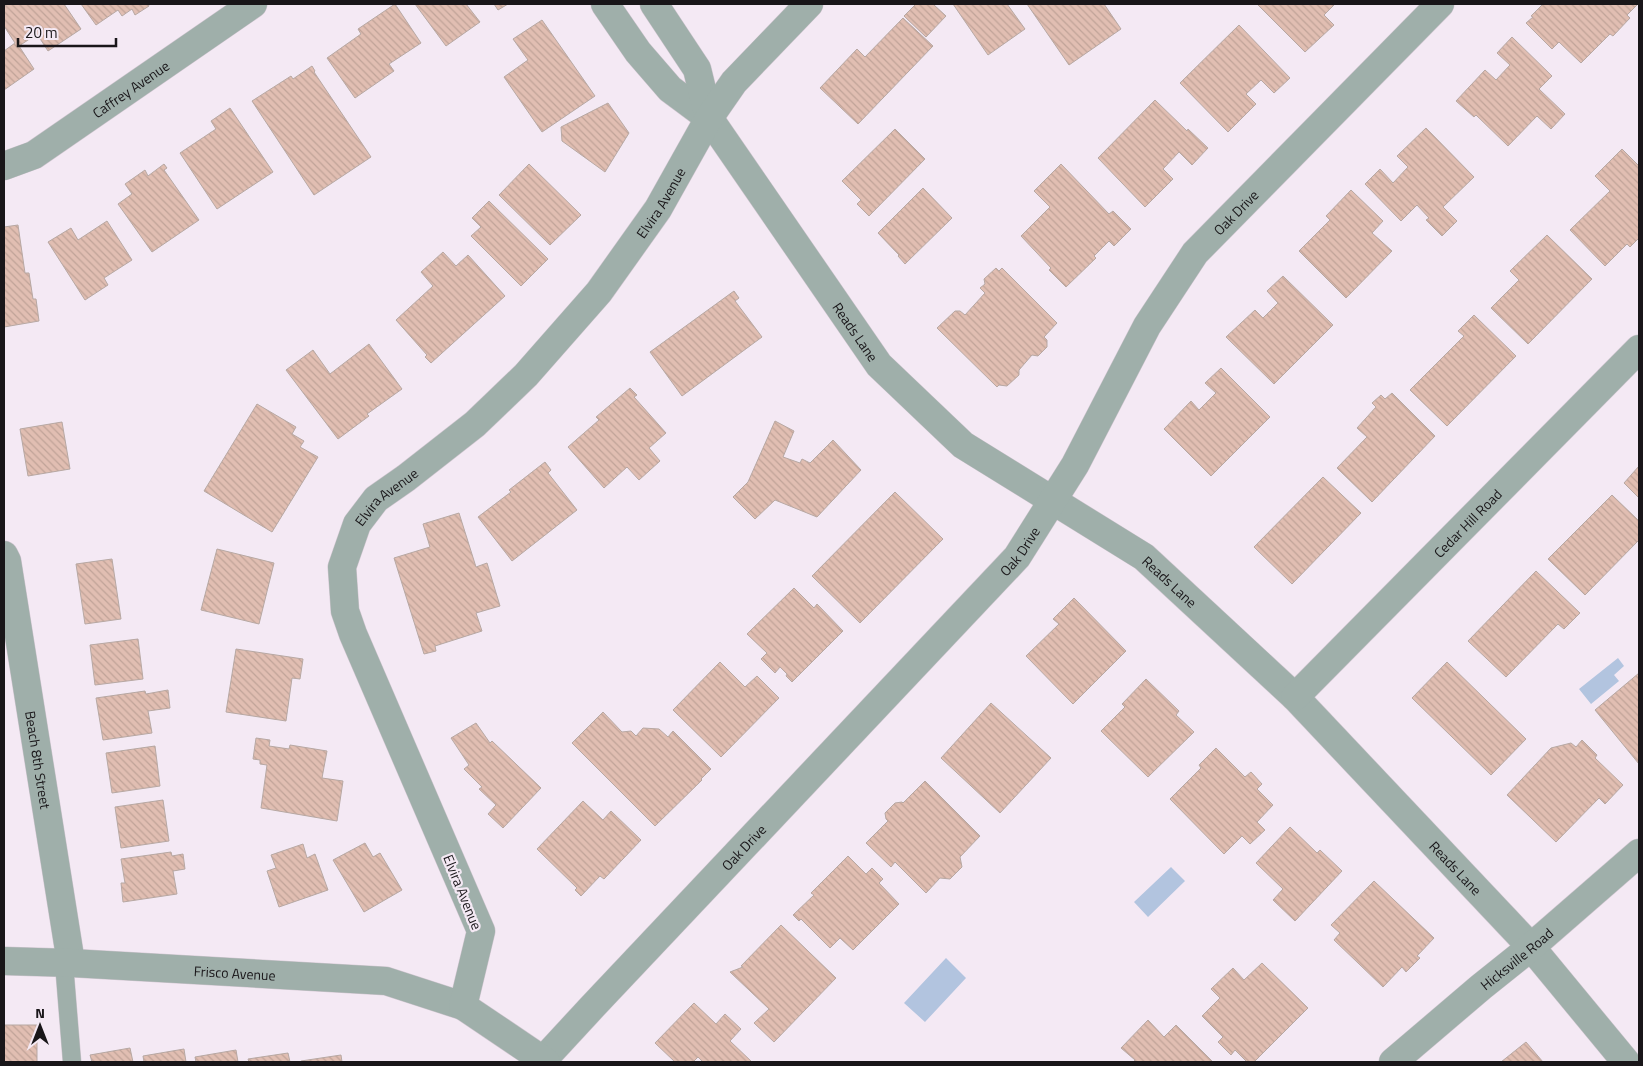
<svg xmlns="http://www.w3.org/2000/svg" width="1643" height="1066" viewBox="0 0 1643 1066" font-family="'Titillium Web',sans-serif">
	<defs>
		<pattern id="building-back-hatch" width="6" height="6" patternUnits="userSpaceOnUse" patternTransform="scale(1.25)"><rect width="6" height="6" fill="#e1beb2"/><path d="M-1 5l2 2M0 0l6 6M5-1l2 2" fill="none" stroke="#c0a398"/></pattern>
	</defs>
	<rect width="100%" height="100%" fill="#f4e9f4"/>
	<path fill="#b2c4df" d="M1618 658 1624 666 1614 675 1619 681 1591 704 1579 689Z
		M1171 867 1185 881 1148 917 1134 902Z
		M946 958 966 978 925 1022 904 1003Z"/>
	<path fill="url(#building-back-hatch)" stroke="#b7a8a3" d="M7 4H64L81 29 48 51 37 34 19 46 34 69 4 90V51L15 43 4 26V6Z
		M81 4H148L149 6 135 15 132 9 122 16 118 10 96 25Z
		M395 4 421 43 389 64 394 71 355 98 327 58 361 34 358 29Z
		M415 4H466L480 22 446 46Z
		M494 4H508L498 10Z
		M916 4H933L946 16 926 37 904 16Z
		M953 4H1007L1025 29 988 55Z
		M1027 4H1104L1121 29 1069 65Z
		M1257 4H1335L1324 15 1334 25 1305 52Z
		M1543 4H1638L1627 15 1630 18 1613 36 1610 34 1581 63 1559 42 1552 49 1526 23 1533 17 1531 16Z
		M903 18 933 46 858 124 820 88 857 49 865 57Z
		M542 20 595 96 542 132 504 77 528 60 513 39Z
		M1239 25 1290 78 1274 93 1261 80 1246 94 1256 104 1228 132 1180 83Z
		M1512 37 1552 76 1539 89 1565 114 1551 129 1537 116 1508 146 1476 115 1474 117 1456 101 1485 70 1496 80 1510 65 1497 53Z
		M312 66 315 71 314 72 371 157 314 195 252 101 291 76 293 79Z
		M1155 100 1187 131 1188 129 1208 148 1192 165 1179 152 1163 169 1173 179 1145 207 1098 158Z
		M608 103 629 133 605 172 562 141 561 127Z
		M230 108 273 172 217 209 180 153 216 129 211 121Z
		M1426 128 1474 177 1443 207 1457 221 1442 236 1426 220 1429 218 1417 205 1401 221 1365 184 1380 169 1393 183 1408 167 1397 156Z
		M895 129 925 159 869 216 857 204 861 200 842 181Z
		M1622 149 1639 166V238L1630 247 1627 244 1605 266 1570 230 1610 191 1595 176Z
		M164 164 167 168 164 170 199 220 152 252 118 204 132 194 125 184 145 170 148 176Z
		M529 164 581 215 550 245 499 195Z
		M1061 164 1109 214 1113 211 1131 229 1114 246 1109 241 1094 256 1096 258 1066 287 1049 270 1051 268 1021 236 1050 207 1034 191Z
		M923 188 952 218 905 264 898 256 899 255 878 233Z
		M1351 190 1383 221 1372 233 1392 251 1346 298 1299 251 1330 220 1326 216Z
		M489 201 548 259 521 286 471 236 481 227 472 218Z
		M107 221 132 260 104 278 108 285 85 300 48 242 71 228 78 240Z
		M18 225 25 273H29L33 299H36L39 321 4 327V227Z
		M1547 235 1592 279 1528 344 1491 308 1519 280 1510 271Z
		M443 252 456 266 468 255 505 296 431 363 425 357 427 355 396 320 433 286 421 272Z
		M996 268 999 271 1002 268 1057 323 1044 337 1047 340V347L1038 356 1032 355 1019 370V375L1007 386 999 385 997 387 937 328 955 311H960L965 315 985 293 980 288 985 284 984 279Z
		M1283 276 1333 325 1274 384 1226 337 1255 310 1263 318 1278 303 1267 291Z
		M734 291 739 298 735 301 762 337 682 396 650 352Z
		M1474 315 1516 356 1447 426 1410 390 1464 336 1458 331Z
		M369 344 402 389 367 414 369 416 338 439 286 370 313 350 330 374Z
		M1221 368 1270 417 1211 476 1164 429 1191 401 1199 410 1216 393 1205 383Z
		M630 388 637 395 634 397 666 433 649 448 660 461 639 480 627 467 604 488 568 447 599 420 596 417Z
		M1392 393 1435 436 1372 502 1337 468 1367 437 1357 428 1376 407 1372 403 1381 395 1385 399Z
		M257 404 296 427 292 434 304 441 300 447 318 457 272 532 204 491Z
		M775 421 794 431 783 457 800 463 802 459 810 463 833 440 861 470 817 517 775 500 755 519 733 497 748 482Z
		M62 422 70 469 28 476 20 429Z
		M545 462 551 470 548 473 577 510 512 561 478 517 511 492 509 490Z
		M1639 466V498L1624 483Z
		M1323 477 1361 513 1292 584 1254 547Z
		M895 492 943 539 860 623 812 576Z
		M1612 495 1639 521V542L1638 541 1585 595 1548 559Z
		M459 513 476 567 487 563 500 606 476 613 482 631 435 646 436 651 424 654 394 558 430 547 423 524Z
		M217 549 274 563 259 624 201 610Z
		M112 559 121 619 85 624 76 564Z
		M1536 571 1580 613 1564 629 1558 624 1506 677 1468 641Z
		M794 588 814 608 817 604 843 631 792 682 786 676 787 674 780 667 775 673 761 659 767 653 747 634Z
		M1074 598 1126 651 1073 704 1026 656 1059 624 1053 619Z
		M138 639 143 679 95 685 90 645Z
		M236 649 303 659 300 679 292 678 286 721 226 712Z
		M720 662 745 687 757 676 779 698 721 757 673 710Z
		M1447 662 1526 739 1491 775 1412 698Z
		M1639 673V764L1595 710Z
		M1146 679 1179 711 1176 715 1194 732 1148 777 1101 731 1125 707 1122 704Z
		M168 690 170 708 148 711 152 733 103 740 96 698 145 691 146 694Z
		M991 703 1051 758 1000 813 941 758Z
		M603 712 622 732 631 731 636 736 643 728 659 729 668 737 673 731 711 769 701 779 702 780 655 826 572 743Z
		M476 723 490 743 492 741 541 788 503 828 488 814 496 805 479 789 482 787 464 769 469 765 451 738Z
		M256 738 270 740 269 746 289 749 290 745 327 751 322 778 343 781 337 821 261 808 267 765 260 764V760L253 759Z
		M1582 740 1597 755 1595 758 1623 785 1605 804 1599 798 1556 842 1507 795 1551 748 1571 743 1576 747Z
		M155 746 160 786 112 793 106 753Z
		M1216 748 1245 777 1251 772 1262 784 1257 789 1273 805 1257 822 1265 830 1250 844 1242 836 1224 854 1170 799 1201 768 1199 765Z
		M925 781 980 836 960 857 962 867 950 879 940 878 926 893 895 862 891 867 866 843 888 821 886 819 885 813 895 803 902 802 903 803Z
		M163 800 169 841 121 848 115 807Z
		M583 801 603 820 611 811 641 840 604 879 600 876 581 896 575 890 577 888 537 849Z
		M1290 827 1317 853 1320 850 1342 871 1295 921 1273 900 1283 889 1256 863Z
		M365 843 373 857 380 853 402 890 364 912 333 860Z
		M303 844 307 858 315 854 328 890 279 907 267 871 276 868 271 855Z
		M171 852 172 856 183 854 185 869 173 871 177 894 123 902 121 883H125L121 859Z
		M848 856 866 874 872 868 883 879 879 883 899 904 853 950 840 938 830 948 801 919 799 921 793 915 814 895 811 893Z
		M1374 881 1434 938 1417 956 1420 958 1406 972 1402 967 1383 987 1334 940 1340 933 1331 925Z
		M781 925 836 978 774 1042 754 1023 769 1009 730 972 743 967 741 966Z
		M1262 963 1308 1008 1254 1062H1247L1235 1050 1231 1055 1218 1042 1223 1037 1202 1016 1220 998 1211 989 1233 968 1244 980Z
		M694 1003 716 1024 725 1014 741 1029 730 1041 752 1062H703L698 1057 693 1062H675L655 1043Z
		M1148 1020 1164 1037 1176 1025 1213 1062H1133L1135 1060 1121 1048Z
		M4 1025H37V1062H4Z
		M1526 1042 1543 1062H1501Z
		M130 1048 133 1062H92L90 1055Z
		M184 1049 186 1062H144L143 1056Z
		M236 1050 238 1062H196L195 1057Z
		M288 1053 290 1062H249L248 1059Z
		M341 1055 342 1062H301V1061Z"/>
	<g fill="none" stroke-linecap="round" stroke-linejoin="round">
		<defs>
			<path id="service" d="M64 963 72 1062"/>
			<g id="minor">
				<path id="s1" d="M605 4 638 52 670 89 709 118 879 365 963 445 1144 557 1295 697 1531 947 1626 1062"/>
				<path d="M654 4 697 69 709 118"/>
				<path id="s2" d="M4 166 34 155 253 4"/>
				<path id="s3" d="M4 555 7 561 71 963"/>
				<path id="s4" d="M1295 697 1639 349"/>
				<path id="s5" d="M4 961 71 963 386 981 463 1006"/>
				<path id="s6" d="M544 1059 593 1006 1017 557 1075 465 1147 326 1195 253 1440 4"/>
				<path id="s7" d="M546 1062 463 1006 481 931 353 634 345 611 342 567 357 524 376 499 406 478 475 424 526 375 599 292 658 209 709 118 734 82 809 4"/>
				<path id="s8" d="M1393 1062 1481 987 1531 947 1639 853"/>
			</g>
		</defs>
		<use href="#service" stroke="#d1c7d1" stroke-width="19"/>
		<use href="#minor" stroke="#d1c7d1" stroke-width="29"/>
		<use href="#service" stroke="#9fafaa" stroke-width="18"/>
		<use href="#minor" stroke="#9fafaa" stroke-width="28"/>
	</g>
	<g text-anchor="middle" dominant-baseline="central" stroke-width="4.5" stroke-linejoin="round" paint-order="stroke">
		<g font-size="14" fill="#191619" stroke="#f4e9f4">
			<text stroke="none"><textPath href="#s2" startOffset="149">Caffrey Avenue</textPath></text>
			<text stroke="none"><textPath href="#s7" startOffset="1060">Elvira Avenue</textPath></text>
			<text stroke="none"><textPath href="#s6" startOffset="1100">Oak Drive</textPath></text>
			<text stroke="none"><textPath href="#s1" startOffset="415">Reads Lane</textPath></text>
			<text stroke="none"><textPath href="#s7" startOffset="655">Elvira Avenue</textPath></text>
			<text stroke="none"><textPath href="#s4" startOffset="245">Cedar Hill Road</textPath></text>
			<text stroke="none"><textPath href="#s6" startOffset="696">Oak Drive</textPath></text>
			<text stroke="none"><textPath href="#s1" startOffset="820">Reads Lane</textPath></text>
			<text stroke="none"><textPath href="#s3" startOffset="208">Beach 8th Street</textPath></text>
			<text stroke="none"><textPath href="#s6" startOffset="291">Oak Drive</textPath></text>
			<text stroke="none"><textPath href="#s1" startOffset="1225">Reads Lane</textPath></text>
			<text transform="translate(463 892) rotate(68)">Elvira Avenue</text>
			<text stroke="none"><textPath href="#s8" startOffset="161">Hicksville Road</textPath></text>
			<text stroke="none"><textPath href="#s5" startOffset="231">Frisco Avenue</textPath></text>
		</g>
	</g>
	<rect width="1643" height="1066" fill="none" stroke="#191619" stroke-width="10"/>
	<g transform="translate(40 1026)" stroke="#f4e9f4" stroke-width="4" paint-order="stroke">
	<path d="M0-4L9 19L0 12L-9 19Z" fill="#191619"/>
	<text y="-8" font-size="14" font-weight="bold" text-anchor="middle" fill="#191619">N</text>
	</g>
	<path d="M18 38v8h98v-8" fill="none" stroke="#191619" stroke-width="2.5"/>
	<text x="25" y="38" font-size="15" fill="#191619" stroke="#f4e9f4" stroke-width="4" paint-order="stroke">20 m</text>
</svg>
